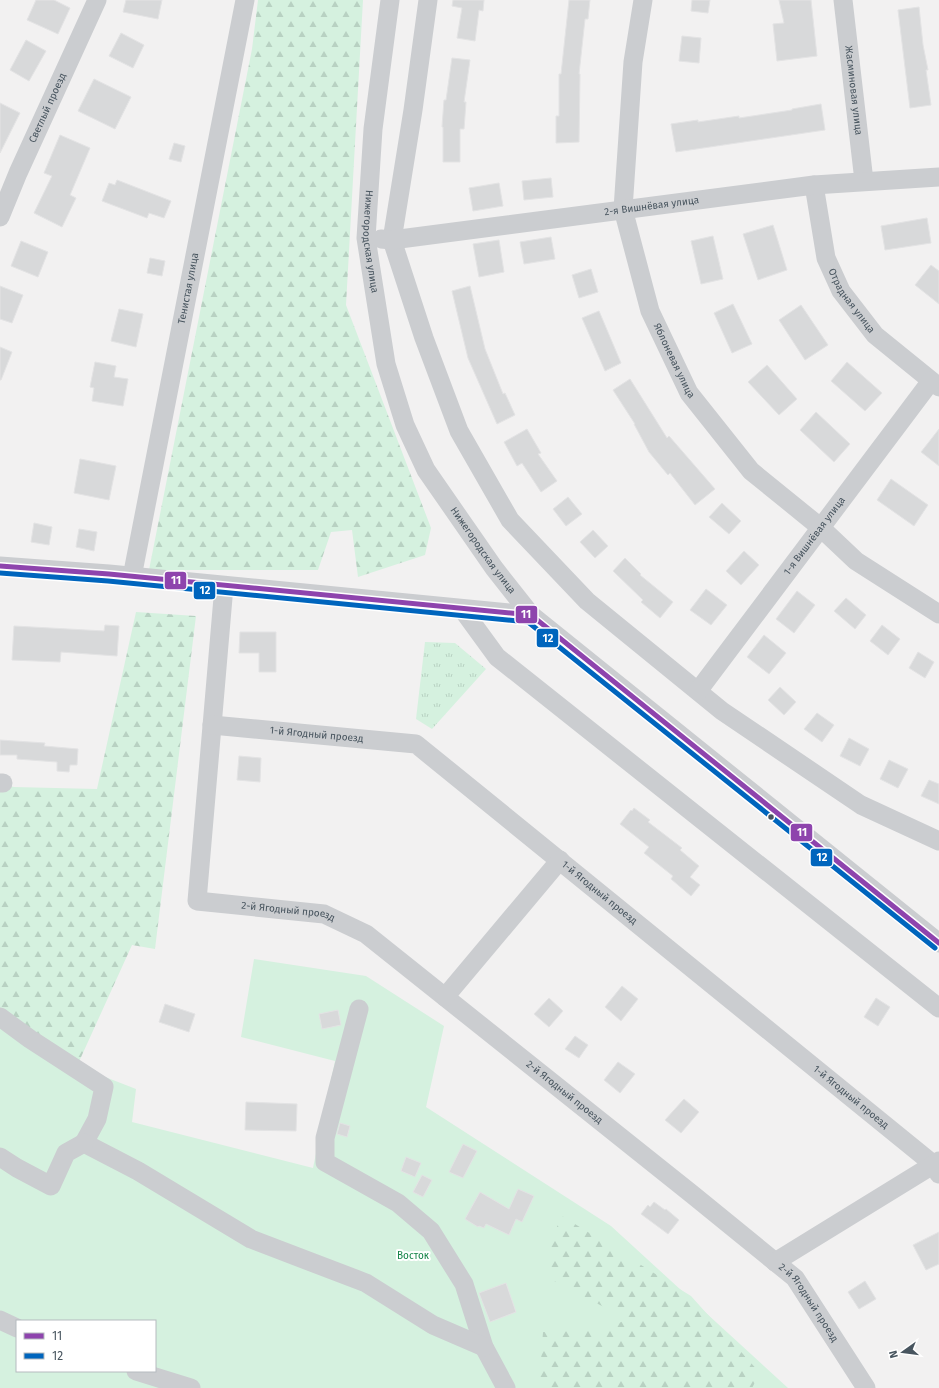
<svg xmlns="http://www.w3.org/2000/svg" width="939" height="1388" viewBox="0 0 939 1388" font-family="'Fira Sans',sans-serif">
	<defs>
		<pattern id="forest-firs" width="22" height="20" patternUnits="userSpaceOnUse"><rect width="22" height="20" fill="#d5f1df"/><path d="M5 1l3.5 6h-7zM16 11l3.5 6h-7z" fill="#b8d1c2"/></pattern>
		<pattern id="park-tufts" width="24" height="20" patternUnits="userSpaceOnUse"><rect width="24" height="20" fill="#d5f1df"/><path d="M3 7l-1-3M5 7V3M7 7l1-3M15 17l-1-3M17 17v-4M19 17l1-3" fill="none" stroke="#b8d1c2"/></pattern>
	</defs>
	<rect width="100%" height="100%" fill="#f2f1f1"/>
	<path fill="#d5f1df" fill-rule="evenodd" d="M254 959 366 976 444 1026 426 1107 611 1226 788 1388H0V1009L77 1066 136 1089 132 1122 313 1168 335 1061 241 1037ZM17 1321H155V1371H17Z"/>
	<path fill="url(#forest-firs)" d="M258 0H363L346 305 431 528 425 555 358 577 352 530 331 532 318 570H149L252 49Z
		M136 612 196 616 155 949 132 945 77 1066 0 1009V784L14 787 97 789Z
		M562 1216 691 1296 760 1373 752 1388H539L543 1332 605 1330 627 1319 548 1278 549 1244Z"/>
	<path fill="url(#park-tufts)" d="M425 642 455 643 486 669 432 729 416 719Z"/>
	<path fill="#d8d9da" stroke="#e3e3e4" d="M36 0H54L70 8 58 34 27 20Z
		M126 0H162L158 19 123 12Z
		M453 0H484L483 11 479 10 475 41 457 38 462 8 452 6Z
		M569 0H590L588 19H585L579 74H580L579 142 556 143V116H559V74H561Z
		M692 0H710L708 13 691 11Z
		M779 0H811L817 56 777 61 773 24 784 23Z
		M919 7 923 45 928 70H926L931 105 910 108 898 10Z
		M121 33 144 45 133 68 109 56Z
		M682 36 701 38 699 63 679 61Z
		M26 40 46 51 29 81 10 70Z
		M452 58 470 60 464 102H466L464 129H460V162H443V127H442L444 100H446Z
		M94 79 131 97 115 129 78 111Z
		M0 103 20 113 0 153Z
		M821 104 825 130 676 152 671 124 698 120V122L739 116V118L792 110V109Z
		M60 135 90 148 70 195 76 198 62 227 34 213 52 176 44 173Z
		M174 143 185 146 181 162 169 159Z
		M551 178 553 197 524 200 522 181Z
		M117 180 171 201 164 218 149 213 147 218 102 201 109 183 115 185Z
		M499 183 503 206 473 211 469 188Z
		M927 218 931 243 885 250 881 226Z
		M773 225 787 270 758 280 743 234Z
		M713 236 723 279 701 284 691 241Z
		M551 237 555 259 524 264 520 242Z
		M499 240 504 272 479 277 473 244Z
		M21 241 48 252 38 277 11 266Z
		M150 258 165 261 162 276 147 273Z
		M931 265 939 271V304L915 285Z
		M591 269 598 292 579 298 572 275Z
		M0 286 23 295 12 323 0 319Z
		M470 286 485 349 503 394 505 393 515 415 497 424 468 358 452 291Z
		M733 304 752 344 732 353 714 313Z
		M801 305 828 345 805 360 779 320Z
		M119 309 143 314 136 347 111 341Z
		M599 311 621 363 605 371 582 318Z
		M0 347 12 352 1 380H0Z
		M95 362 116 366 114 377 128 379 123 406 92 401 94 388 90 387Z
		M847 362 882 393 865 411 831 381Z
		M767 365 797 399 779 415 748 382Z
		M630 379 667 438 669 436 715 489 695 505 670 473 668 475 649 452 634 424H635L613 390Z
		M816 412 850 444 834 462 800 430Z
		M527 429 541 453 538 454 557 481 541 492 522 463 517 466 504 442Z
		M939 429V466L921 452Z
		M80 459 116 466 109 500 74 493Z
		M891 479 928 505 914 526 877 500Z
		M568 497 582 514 566 526 553 509Z
		M722 503 741 521 729 534 709 517Z
		M34 523 52 527 49 545 31 542Z
		M79 529 97 532 94 551 76 547Z
		M593 530 608 546 595 558 580 542Z
		M744 551 759 565 741 585 726 571Z
		M625 558 641 574 640 575 673 602 660 618 641 602 643 600 613 571Z
		M706 589 727 605 711 625 690 610Z
		M797 591 815 605 794 633 776 619Z
		M846 598 866 615 855 629 834 611Z
		M105 625 119 626 117 656 61 652 60 662 12 660 14 626 104 631Z
		M882 625 900 639 888 655 870 641Z
		M240 632H276V672H259V653H239Z
		M764 635 786 653 769 674 747 657Z
		M918 652 934 662 925 678 909 668Z
		M780 687 796 702 784 715 768 700Z
		M817 713 834 725 822 742 804 729Z
		M849 738 869 749 860 766 840 756Z
		M0 740 45 743 44 746 78 749 77 765H70L69 772 57 771V762L17 759V755H0Z
		M239 756 261 758 260 782 237 780Z
		M889 760 908 769 898 788 880 779Z
		M929 780 939 784V804L921 796Z
		M634 808 650 820 648 822 682 848 680 850 699 866 690 877 700 885 691 896 671 879 673 876 644 853 649 847 620 824 631 810 632 811Z
		M622 986 638 999 621 1021 605 1007Z
		M549 998 563 1011 549 1027 534 1014Z
		M876 998 890 1007 878 1026 864 1017Z
		M165 1004 195 1014 189 1032 159 1022Z
		M338 1010 341 1025 322 1029 319 1014Z
		M575 1036 588 1045 579 1058 565 1049Z
		M618 1062 635 1074 620 1093 604 1080Z
		M684 1099 699 1112 681 1133 665 1120Z
		M246 1102 297 1104 296 1131 245 1130Z
		M340 1123 350 1126 347 1137 337 1134Z
		M463 1144 477 1151 463 1178 449 1172Z
		M406 1157 421 1163 415 1177 401 1171Z
		M422 1175 432 1180 423 1197 413 1192Z
		M518 1189 534 1196 522 1222 516 1219 509 1235 486 1224 484 1228 479 1226 478 1227 465 1219 480 1192 509 1209Z
		M654 1202 665 1210 666 1209 679 1220 668 1234 641 1214 648 1205 650 1207Z
		M939 1232V1264L926 1270 913 1245Z
		M865 1281 876 1299 859 1309 848 1292Z
		M506 1283 516 1312 490 1322 479 1293Z"/>
	<g fill="none" stroke-linecap="round" stroke-linejoin="round">
		<g stroke="#cbcdd0" stroke-width="19">
			<path id="s1" d="M390 0 373 129 366 238 386 364 405 425 426 470 494 568 531 615 939 943"/>
			<path d="M428 0 413 110 392 240 424 338 459 431 510 520 587 601 722 711 861 805 939 841"/>
			<path id="s2" d="M643 0 633 62 623 209 650 311 689 393 751 471 820 527 856 561 939 614"/>
			<path id="s3" d="M843 0 864 181"/>
			<path id="s4" d="M814 185 826 258 841 291 875 335 939 387"/>
			<path id="s5" d="M0 217 18 173 97 0"/>
			<path id="s6" d="M381 239 392 240 814 185 939 177"/>
			<path d="M0 566 109 574 531 615"/>
			<path id="s7" d="M132 577 245 0"/>
			<path id="s8" d="M224 586 197 901 324 914 366 934 693 1195 795 1278 866 1388"/>
			<path d="M462 609 497 657 939 1008"/>
			<path id="s9" d="M698 691 931 381"/>
			<path id="s10" d="M212 725 416 744 933 1164 939 1174"/>
			<path d="M0 783H3"/>
			<path d="M445 997 560 860"/>
			<path d="M359 1009 325 1138V1162L398 1203 431 1231 464 1284 484 1347 506 1388"/>
			<path d="M0 1017 30 1039 104 1087 97 1119 84 1143 138 1171 251 1239 366 1283 433 1325 484 1347"/>
			<path d="M0 1157 17 1168 51 1186 66 1153 84 1143"/>
			<path d="M775 1262 939 1161"/>
			<path d="M0 1320 17 1328"/>
			<path d="M136 1371 191 1388"/>
		</g>
		<defs>
			<path id="bus-1" d="M0 566 109 574 531 615 939 943"/>
			<path id="bus-2" d="M0 573 108 581 528 622 935 948"/>
		</defs>
		<use href="#bus-1" stroke="#fff" stroke-width="8"/>
		<use href="#bus-2" stroke="#fff" stroke-width="8"/>
		<use href="#bus-1" stroke="#8e44ad" stroke-width="5"/>
		<use href="#bus-2" stroke="#0065bd" stroke-width="5"/>
	</g>
	<circle fill="#48555f" stroke="#fff" stroke-width="1.5" cx="771" cy="817" r="3.5"/>
	<g text-anchor="middle" dominant-baseline="central" stroke-width="4" stroke-linejoin="round" paint-order="stroke">
		<g font-size="10" fill="#48555f" stroke="#fff">
			<text stroke="none"><textPath href="#s3" startOffset="91">Жасминовая улица</textPath></text>
			<text stroke="none"><textPath href="#s5" startOffset="119">Светлый проезд</textPath></text>
			<text stroke="none"><textPath href="#s6" startOffset="273">2-я Вишнёвая улица</textPath></text>
			<text stroke="none"><textPath href="#s1" startOffset="243">Нижегородская улица</textPath></text>
			<text stroke="none"><textPath href="#s7" startOffset="294">Тенистая улица</textPath></text>
			<text stroke="none"><textPath href="#s4" startOffset="124">Отрадная улица</textPath></text>
			<text stroke="none"><textPath href="#s2" startOffset="371">Яблоневая улица</textPath></text>
			<text stroke="none"><textPath href="#s9" startOffset="194">1-я Вишнёвая улица</textPath></text>
			<text stroke="none"><textPath href="#s1" startOffset="579">Нижегородская улица</textPath></text>
			<text stroke="none"><textPath href="#s10" startOffset="105">1-й Ягодный проезд</textPath></text>
			<text stroke="none"><textPath href="#s10" startOffset="441">1-й Ягодный проезд</textPath></text>
			<text stroke="none"><textPath href="#s8" startOffset="408">2-й Ягодный проезд</textPath></text>
			<text stroke="none"><textPath href="#s8" startOffset="744">2-й Ягодный проезд</textPath></text>
			<text stroke="none"><textPath href="#s10" startOffset="765">1-й Ягодный проезд</textPath></text>
			<text stroke="none"><textPath href="#s8" startOffset="1068">2-й Ягодный проезд</textPath></text>
		</g>
		<g font-size="10" fill="#158448" stroke="#fff">
			<text x="413" y="1256">Восток</text>
		</g>
	</g>
	<g stroke="#fff" stroke-width="1.5">
		<rect x="164" y="571" width="23" height="19" rx="4" fill="#8e44ad"/>
		<rect x="193" y="581" width="23" height="19" rx="4" fill="#0065bd"/>
		<rect x="515" y="605" width="23" height="19" rx="4" fill="#8e44ad"/>
		<rect x="536" y="628" width="23" height="20" rx="4" fill="#0065bd"/>
		<rect x="790" y="823" width="23" height="19" rx="4" fill="#8e44ad"/>
		<rect x="810" y="848" width="23" height="19" rx="4" fill="#0065bd"/>
	</g>
	<g font-size="11" text-anchor="middle" font-weight="bold" fill="#fff">
		<text x="176" y="584">11</text>
		<text x="205" y="594">12</text>
		<text x="526" y="618">11</text>
		<text x="548" y="642">12</text>
		<text x="802" y="836">11</text>
		<text x="822" y="861">12</text>
	</g>
	<rect x="16" y="1320" width="140" height="52" fill="#ffffff" stroke="#b6bbbf"/>
	<rect x="24" y="1333" width="20" height="6" fill="#8e44ad" stroke="#b6bbbf"/>
	<text x="52" y="1340" font-size="12" fill="#48555f">11</text>
	<rect x="24" y="1353" width="20" height="6" fill="#0065bd" stroke="#b6bbbf"/>
	<text x="52" y="1360" font-size="12" fill="#48555f">12</text>
	<g transform="translate(903 1352) rotate(256)" stroke="#ffffff" stroke-width="3" paint-order="stroke">
	<path d="M0-3L7 15L0 10L-7 15Z" fill="#48555f"/>
	<text y="-6" font-size="11" font-weight="bold" text-anchor="middle" fill="#48555f">N</text>
	</g>
</svg>
